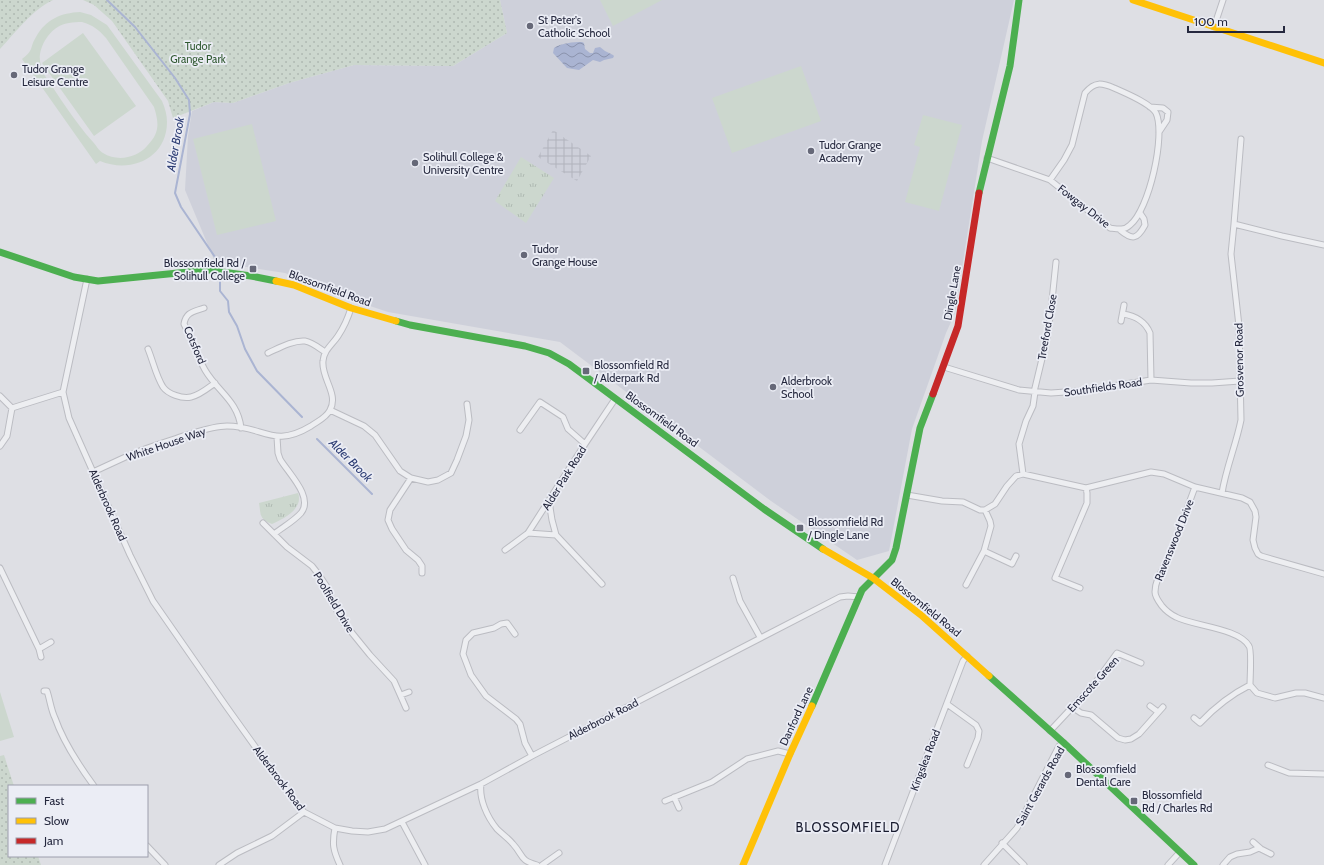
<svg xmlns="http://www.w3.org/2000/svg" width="1324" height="865" viewBox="0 0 1324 865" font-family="Cabin,sans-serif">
	<defs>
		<pattern id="industrial-grid" width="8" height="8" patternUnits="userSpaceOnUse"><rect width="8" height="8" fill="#ced0da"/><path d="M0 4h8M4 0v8" fill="none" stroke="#b1b3bc"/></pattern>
		<pattern id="grass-tufts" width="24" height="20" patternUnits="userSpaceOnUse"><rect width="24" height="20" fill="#ccd7ce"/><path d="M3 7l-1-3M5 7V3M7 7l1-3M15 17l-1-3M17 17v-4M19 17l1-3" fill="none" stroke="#afb9b2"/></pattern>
		<pattern id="park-dots" width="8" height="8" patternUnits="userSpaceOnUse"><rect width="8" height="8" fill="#ccd7ce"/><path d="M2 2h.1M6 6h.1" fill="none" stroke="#afb9b2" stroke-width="1.8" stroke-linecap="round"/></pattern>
		<pattern id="water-waves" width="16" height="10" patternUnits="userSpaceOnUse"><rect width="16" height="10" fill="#aab4d2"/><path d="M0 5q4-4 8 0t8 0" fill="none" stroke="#8a92ac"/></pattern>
	</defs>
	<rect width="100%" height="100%" fill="#dedfe4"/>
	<path fill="#ced0da" d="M500 0H1014L982 141 955 313 946 333 912 429 889 551 857 560 771 501 560 342 388 312 349 299 285 273 215 262 185 190 188 136 192 111 214 102 233 103 289 83 354 65 453 66 507 33Z"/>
	<path fill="url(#industrial-grid)" d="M553 130 591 156 577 181 538 157Z"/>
	<path fill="url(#grass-tufts)" d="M521 157 554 178 526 223 495 201Z
		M298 493C304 509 283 519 272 524 259 519 261 515 259 503Z"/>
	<path fill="url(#park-dots)" d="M0 0H53C32 10 16 32 0 49Z
		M83 0H500L507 33 453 66 354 65 289 83 233 103 214 102 173 118 168 101 112 21 94 5Z
		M4 755 14 786H9V856H38L41 865H0V756Z"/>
	<path fill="#ccd7ce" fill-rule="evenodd" d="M600 0H662L613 26Z
		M80 12 91 15 107 25 162 101C165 108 167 115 167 122 167 158 131 174 100 161L96 164 22 59C35 49 29 48 36 37 46 19 61 13 80 12ZM82 22C93 25 99 30 106 38L154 107C159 123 160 133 147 146 137 158 117 162 103 153 99 151 96 145 93 142 74 121 59 96 43 73 41 66 39 60 40 54 43 39 54 25 69 23 73 22 78 22 82 22Z
		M83 33 136 106 94 136 42 63Z
		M801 66 821 121 732 153 712 98Z
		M923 115 962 125 939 211 905 202 920 147 914 145Z
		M252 124 276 221 217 235 193 139Z
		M0 692 14 737 0 741Z"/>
	<path fill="url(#water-waves)" d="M582 42 584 43 585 49 590 53H593L595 48 600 47 605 51 613 55 614 56 613 58 604 60 600 62 593 60 579 70 567 68 553 53 554 48C561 43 573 42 582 42Z"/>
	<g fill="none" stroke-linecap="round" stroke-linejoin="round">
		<path stroke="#aab4d2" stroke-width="2" d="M107 0 135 27 175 78 189 100 190 114 175 193 181 207 217 260
			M220 279V291L228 301 229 312 237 326 245 349 257 371 302 417
			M317 439 372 494"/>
		<defs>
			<path id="street" d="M1214 27 1223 0
				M1150 107 1163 108 1168 112 1167 120 1159 132
				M1241 139 1234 224 1282 236 1324 245
				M987 158 1050 180 1064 160 1072 145 1085 93C1095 81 1102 83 1114 88 1125 93 1150 103 1156 113 1166 135 1149 210 1130 225 1124 231 1117 229 1110 228L1050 180
				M1120 230C1132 240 1137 240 1145 225L1144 219 1140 213
				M87 279 63 392 69 418 130 555 153 601 226 706 294 801 304 812 335 828 352 831 368 832 385 829 481 784 532 756 840 597 848 596 859 597
				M204 308C193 312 186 312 184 324 192 339 197 356 205 370 218 392 238 401 241 428
				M1123 314C1136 316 1145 321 1150 333L1151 380
				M1121 321 1124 305
				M148 349C153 361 156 376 163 387 168 394 182 399 191 397 200 395 208 388 215 383
				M268 353C279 348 293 340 305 341 312 342 319 348 325 352
				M944 367 1019 390 1051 393 1080 391 1151 380 1191 383H1212L1240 381
				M1034 392 1047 338 1051 310 1056 262
				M0 396 12 408 63 392
				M330 410 364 426 375 435 400 471 411 478 428 482 438 480 451 473 457 460 466 436 469 420 467 404
				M520 430 540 402 563 417 568 429 585 444
				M0 446 7 436 12 408
				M93 472C106 466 119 460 132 454 148 447 166 442 183 436 197 432 213 426 227 426 264 426 273 449 311 426 318 421 326 418 330 410 339 394 321 378 323 361 324 350 332 345 338 336 344 327 348 318 351 308
				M1023 474 1019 444 1026 421 1033 406 1035 392
				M411 478 390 510 388 520 392 529 406 550 418 560 422 566V573
				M1195 487C1186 511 1178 535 1168 559 1163 570 1155 579 1155 592 1155 597 1159 602 1162 606 1166 611 1170 614 1176 617 1193 626 1239 628 1249 646 1252 650 1250 677 1250 685L1257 693 1275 698 1296 693H1305L1324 698
				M1222 493C1226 468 1236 445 1241 420L1239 326 1231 254 1234 224
				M907 495 942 501 963 502 980 510H985L995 504 1007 486 1016 476 1023 474 1086 488 1151 472 1164 474 1195 487 1242 498 1250 502 1255 511 1256 517 1253 540 1255 548 1258 554 1261 556 1324 574
				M549 501 552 520 556 535 602 584
				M263 523 287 547 312 566 319 575 327 587 334 606 344 623 370 655 394 681 406 708
				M528 533 556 535
				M274 534C283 527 294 521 301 513 314 497 288 473 280 459L278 453 277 437
				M505 550 528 533 585 444 615 399
				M984 551 1012 564 1016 556
				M0 568 39 649 41 657
				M733 578 740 601 760 637
				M966 585 984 551 991 526 990 521 985 510
				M1080 588 1055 578 1087 503V493L1086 488
				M515 634 507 623 501 624 494 628 473 633 466 640 463 654 471 675 486 696 516 719 520 724 525 743 532 756
				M39 649 51 642
				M44 691H47C50 700 51 710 55 718 63 741 80 767 94 786
				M401 695 409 692
				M947 704 976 725 979 731 978 738 967 765
				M1150 706 1158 712
				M1072 707 1081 713 1091 715 1118 738 1125 740 1131 739 1139 734 1163 707
				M1194 718 1200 723C1216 706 1230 695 1250 685
				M1050 731 1095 683 1117 653 1141 663
				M1268 765 1289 773 1324 774
				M481 784C479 799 487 817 497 829 502 834 508 838 513 844 524 856 519 860 537 865
				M674 797 679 808
				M665 801 712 782 747 759 778 751 790 754
				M402 822 425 865
				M335 828C332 844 333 850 340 865
				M1253 842 1261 849 1271 854
				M1002 843 1024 865
				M147 846 165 865
				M219 865 237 853 272 836 304 812
				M542 865 559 853
				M885 865 963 661 967 656
				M984 865 1017 828 1059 746 1064 743
				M1168 865 1180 852
				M1223 865 1230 857 1237 854 1250 852 1259 848"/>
		</defs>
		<use href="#street" stroke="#bbbcc2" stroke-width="7"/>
		<use href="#street" stroke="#edeef1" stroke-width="5"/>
		<path stroke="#4caf50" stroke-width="7" d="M979 193 1010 66 1019 0
			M0 252 74 277 98 281 208 270 251 276 276 281
			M396 321 410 325 525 346 549 353 569 364 764 509 823 549
			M989 676 1064 743 1194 865
			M812 706 862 590 892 560 896 548 920 428 933 394"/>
		<path stroke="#ffc107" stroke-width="7" d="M1133 0 1324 63
			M276 281 294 285 351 308 396 321
			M823 549 873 578 921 615 989 676
			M743 865 790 754 812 706"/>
		<path stroke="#c62828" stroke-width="7" d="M933 394 958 326 979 193"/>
	</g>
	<g fill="#666878" stroke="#ebedf5" stroke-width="1.5">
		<circle cx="530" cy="26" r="4"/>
		<circle cx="14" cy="75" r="4"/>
		<circle cx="811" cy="151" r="4"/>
		<circle cx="415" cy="163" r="4"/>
		<circle cx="524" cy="255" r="4"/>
		<rect x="249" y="265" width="8" height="8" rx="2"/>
		<rect x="582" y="367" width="8" height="8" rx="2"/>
		<circle cx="773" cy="387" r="4"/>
		<rect x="796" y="524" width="8" height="8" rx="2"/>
		<circle cx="1068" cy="775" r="4"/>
		<rect x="1130" y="797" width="8" height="8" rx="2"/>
	</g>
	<g text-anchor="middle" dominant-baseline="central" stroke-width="3.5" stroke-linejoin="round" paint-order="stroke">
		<g font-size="11" fill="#25283e" stroke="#ebedf5" text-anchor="start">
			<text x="538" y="20">St Peter's<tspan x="538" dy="13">Catholic School</tspan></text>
			<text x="22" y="69">Tudor Grange<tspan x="22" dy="13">Leisure Centre</tspan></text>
			<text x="819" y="145">Tudor Grange<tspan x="819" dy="13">Academy</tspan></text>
			<text x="423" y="157">Solihull College &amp;<tspan x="423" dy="13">University Centre</tspan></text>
			<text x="532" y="249">Tudor<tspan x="532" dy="13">Grange House</tspan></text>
			<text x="245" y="263" text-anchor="end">Blossomfield Rd /<tspan x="245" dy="13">Solihull College</tspan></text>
			<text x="594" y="365">Blossomfield Rd<tspan x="594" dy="13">/ Alderpark Rd</tspan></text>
			<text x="781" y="381">Alderbrook<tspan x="781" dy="13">School</tspan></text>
			<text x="808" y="522">Blossomfield Rd<tspan x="808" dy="13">/ Dingle Lane</tspan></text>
			<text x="1076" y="769">Blossomfield<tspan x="1076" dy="13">Dental Care</tspan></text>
			<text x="1142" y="795">Blossomfield<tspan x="1142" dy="13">Rd / Charles Rd</tspan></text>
		</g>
		<g font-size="11" fill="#315a32" stroke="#ebedf5">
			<text x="198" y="46">Tudor<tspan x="198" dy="13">Grange Park</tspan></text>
		</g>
		<g font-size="11" fill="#25283e" stroke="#ebedf5">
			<text transform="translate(1084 206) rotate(38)">Fowgay Drive</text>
			<text transform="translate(330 288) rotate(20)">Blossomfield Road</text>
			<text transform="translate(952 293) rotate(-80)">Dingle Lane</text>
			<text transform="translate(1047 327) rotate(-80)">Treeford Close</text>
			<text transform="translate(195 345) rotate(67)">Cotsford</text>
			<text transform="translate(1239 360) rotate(-91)">Grosvenor Road</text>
			<text transform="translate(1103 387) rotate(-8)">Southfields Road</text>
			<text transform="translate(662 419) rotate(36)">Blossomfield Road</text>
			<text transform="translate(166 444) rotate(-19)">White House Way</text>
			<text transform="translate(564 478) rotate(-58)">Alder Park Road</text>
			<text transform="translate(108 505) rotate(66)">Alderbrook Road</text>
			<text transform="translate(1174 540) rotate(-68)">Ravenswood Drive</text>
			<text transform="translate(334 602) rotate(59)">Poolfield Drive</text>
			<text transform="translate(926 607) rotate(39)">Blossomfield Road</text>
			<text transform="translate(1093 684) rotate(-48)">Emscote Green</text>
			<text transform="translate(796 716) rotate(-65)">Danford Lane</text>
			<text transform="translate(603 719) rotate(-27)">Alderbrook Road</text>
			<text transform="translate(925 760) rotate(-69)">Kingslea Road</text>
			<text transform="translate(279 778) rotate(53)">Alderbrook Road</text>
			<text transform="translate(1040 786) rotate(-61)">Saint Gerards Road</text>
		</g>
		<g font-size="12" font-style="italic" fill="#2d3d74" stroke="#ebedf5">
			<text transform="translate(175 144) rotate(-80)">Alder Brook</text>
			<text transform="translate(351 460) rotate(45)">Alder Brook</text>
		</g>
		<g font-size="13" letter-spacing="1" fill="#171a2e" stroke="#ebedf5">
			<text x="848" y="827">BLOSSOMFIELD</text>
		</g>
	</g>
	<rect x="8" y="785" width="140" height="72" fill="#ebedf5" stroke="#9c9eac"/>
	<rect x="16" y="798" width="20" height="6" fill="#4caf50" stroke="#9c9eac"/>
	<text x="44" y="805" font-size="12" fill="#25283e">Fast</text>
	<rect x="16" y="818" width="20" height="6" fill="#ffc107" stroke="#9c9eac"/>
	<text x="44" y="825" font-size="12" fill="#25283e">Slow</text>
	<rect x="16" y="838" width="20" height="6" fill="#c62828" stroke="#9c9eac"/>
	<text x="44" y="845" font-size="12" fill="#25283e">Jam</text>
	<path d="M1188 26v6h96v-6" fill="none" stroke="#25283e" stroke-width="2"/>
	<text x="1194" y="26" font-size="12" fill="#25283e" stroke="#ebedf5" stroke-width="3" paint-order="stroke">100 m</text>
</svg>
